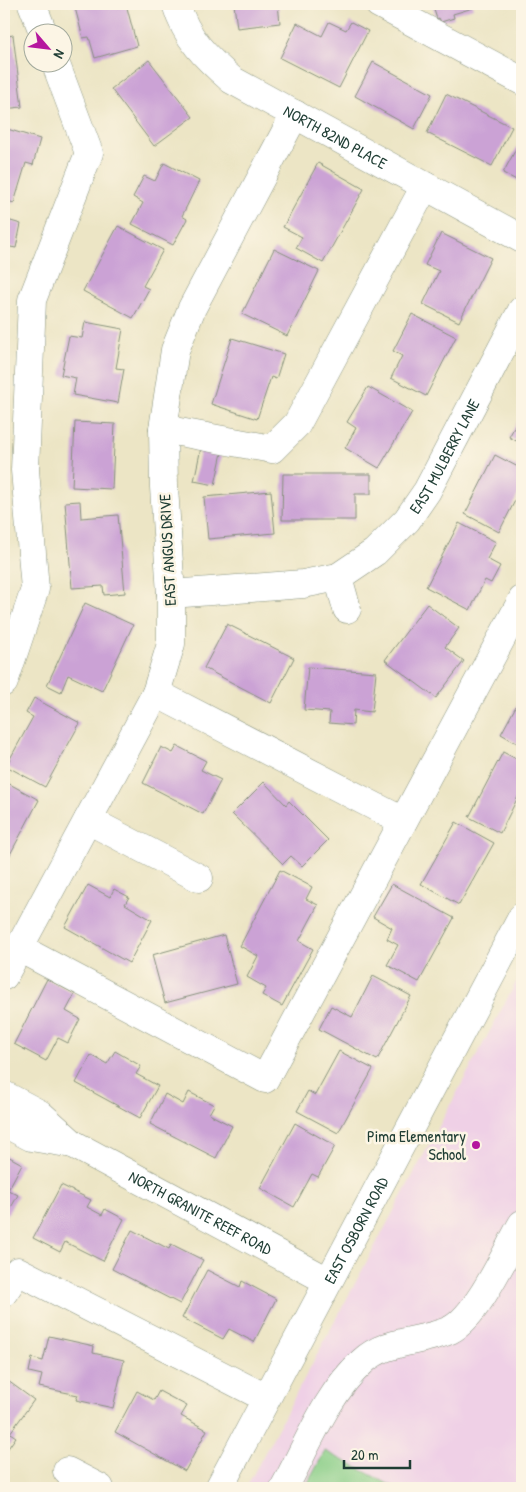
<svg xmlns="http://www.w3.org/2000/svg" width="526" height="1492" viewBox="0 0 526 1492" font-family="'Patrick Hand',sans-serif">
	<rect width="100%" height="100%" fill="#fcf5e5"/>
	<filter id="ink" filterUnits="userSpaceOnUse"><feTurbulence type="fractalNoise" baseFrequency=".02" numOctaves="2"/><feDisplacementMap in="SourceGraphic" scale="10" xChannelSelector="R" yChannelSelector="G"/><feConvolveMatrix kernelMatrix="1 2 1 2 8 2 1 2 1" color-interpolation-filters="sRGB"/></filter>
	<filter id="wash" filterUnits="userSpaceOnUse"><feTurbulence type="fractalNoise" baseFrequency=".0096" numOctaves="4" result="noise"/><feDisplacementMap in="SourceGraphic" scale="20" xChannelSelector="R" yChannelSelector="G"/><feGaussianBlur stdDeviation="1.12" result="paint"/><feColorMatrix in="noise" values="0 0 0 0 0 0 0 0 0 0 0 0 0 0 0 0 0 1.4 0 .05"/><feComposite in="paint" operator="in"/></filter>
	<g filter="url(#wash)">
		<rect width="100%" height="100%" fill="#ece5c5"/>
		<path fill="#efd0e6" d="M522 971V1488H246L336 1319Z"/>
		<path fill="#89ce87" stroke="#54865e" d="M325 1451 396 1488H305Z"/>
		<g id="blocks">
			<path fill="#cba2d5" d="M74 4H126L137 46 95 58 89 37 83 38Z
				M234 4H278L280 23 237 28Z
				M432 4H472L473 8 453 14 454 18 441 22 439 18 437 19Z
				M329 22 346 30 351 22 368 31 339 88 280 58 297 23 322 36Z
				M13 35 22 107 4 109V37Z
				M149 60 193 117 154 146 111 89Z
				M373 62 432 94 414 129 355 96Z
				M446 94 512 127 492 166 427 133Z
				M4 128 40 139 33 165 26 163 14 203 4 200Z
				M522 138V183L503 173Z
				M164 163 199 181 182 216 187 219 173 245 132 224 143 203 133 197 144 176 155 181Z
				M318 163 364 189 323 263 296 248 302 237 283 227Z
				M4 219 21 224 16 248 5 246 4 250Z
				M118 226 163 250 143 286 149 289 133 318 83 291Z
				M441 233 491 258 459 322 423 304 439 271 425 265Z
				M274 249 319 271 287 336 242 314Z
				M412 314 456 337 426 396 391 378 402 356 393 351Z
				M85 322 123 329 116 368 124 369 118 403 73 395 76 378 61 375 69 336 82 338Z
				M232 338 284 354 276 379 271 377 257 419 211 404Z
				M368 387 412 412 379 468 345 448 356 428 347 422Z
				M522 413V444L509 437Z
				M75 422 115 424 112 489 72 487Z
				M202 443 223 448 215 485 194 481Z
				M495 455 522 469V487L499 532 465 514Z
				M283 474H371V494H355V520H282Z
				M271 491 275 533 208 539 204 497Z
				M80 501 81 518 118 515 125 593 104 595 103 586 72 588 65 502Z
				M459 523 496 542 487 559 500 566 491 583 485 580 470 610 426 587Z
				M85 603 133 625 102 691 68 675 61 692 47 685Z
				M427 604 459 628 445 647 464 661 436 698 385 660Z
				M227 624 294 658 271 703 204 668Z
				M308 667 376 672 372 712 354 710 353 725 329 723 330 712 304 710Z
				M522 695V746L501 734Z
				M34 698 80 723 45 787 6 766 33 717 26 713Z
				M177 746 206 761 201 770 221 780 203 814 143 783 161 747 173 753Z
				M503 752 522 762V789L500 833 469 817Z
				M4 781 39 800 6 862 4 861Z
				M264 782 286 805 289 801 328 840 302 866 291 856 283 864 232 814Z
				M456 822 494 843 459 905 421 884Z
				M280 870 312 887 306 899 318 905 299 941 313 949 282 1006 262 995 266 988 247 977 258 956 240 946Z
				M392 884 454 918 419 982 387 965 398 945 387 939 392 928 373 917Z
				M88 885 110 897 114 889 129 897 125 904 152 920 129 963 65 927Z
				M224 935 237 984 165 1003 152 955Z
				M373 976 411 996 377 1060 319 1029 331 1006 352 1017Z
				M47 979 75 994 66 1011 80 1019 68 1043 58 1038 46 1061 14 1044Z
				M115 1051 141 1066 136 1074 158 1086 140 1118 76 1083 91 1055 107 1064Z
				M339 1051 373 1069 338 1133 297 1111 308 1091 315 1095Z
				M189 1092 214 1105 209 1114 232 1126 216 1158 150 1124 165 1094 183 1104Z
				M295 1123 335 1146 318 1177 312 1174 294 1207 260 1188Z
				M4 1154 22 1164 8 1190 18 1195 4 1220Z
				M61 1185 91 1200 87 1207 102 1215 105 1209 124 1219 103 1261 65 1242 60 1252 33 1238Z
				M132 1230 169 1249 171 1244 203 1260 180 1304 112 1269Z
				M207 1270 240 1287 242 1281 276 1299 254 1342 229 1329 223 1339 182 1318Z
				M49 1336 94 1346 93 1353 124 1360 113 1408 76 1400 78 1395 39 1387 42 1375 29 1372 32 1358 43 1361Z
				M4 1378 34 1400 10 1433 16 1437 4 1454Z
				M137 1391 154 1400 159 1391 187 1406 181 1416 207 1430 185 1471 115 1432Z"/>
		</g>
	</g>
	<g filter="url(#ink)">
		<use href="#blocks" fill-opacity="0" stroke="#86917c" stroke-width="1"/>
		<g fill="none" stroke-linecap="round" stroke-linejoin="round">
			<defs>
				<g id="minor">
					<path d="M32 4 43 32"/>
					<path id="s1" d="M176 4C186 38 205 57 232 80L522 239"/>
					<path d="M379 4 522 81"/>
					<path d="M163 429 272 449 297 424 425 186"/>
					<path d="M338 577 347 609"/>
					<path id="s2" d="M171 594 303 584 338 577 375 552 407 520 427 491 522 310"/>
					<path d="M4 682 35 589 25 470 32 300 89 153 55 62"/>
					<path d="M156 693 403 821"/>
					<path d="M88 820 199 878"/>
					<path d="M19 948 265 1079 522 600"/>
					<path d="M4 976 156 693 171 644V594L164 487 163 429 175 350 192 308 295 114"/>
					<path id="s3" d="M4 1095 40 1114 73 1144 328 1281"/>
					<path d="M4 1123 31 1137 73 1144"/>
					<path d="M4 1292 18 1271 266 1398"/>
					<path d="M67 1471 100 1488"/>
					<path id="s4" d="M219 1488 522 917"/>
					<path d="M284 1488C307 1446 326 1395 362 1362 386 1339 421 1343 450 1330 478 1316 506 1252 522 1224"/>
				</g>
			</defs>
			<use href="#minor" stroke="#86917c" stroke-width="29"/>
			<use href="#minor" stroke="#fff" stroke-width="28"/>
		</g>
	</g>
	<circle fill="#b5179e" stroke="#fcf5e5" stroke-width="2" cx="476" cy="1145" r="5"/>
	<g text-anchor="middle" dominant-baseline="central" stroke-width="5" stroke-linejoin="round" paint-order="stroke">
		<g font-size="16" fill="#1f3d34" stroke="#fcf5e5">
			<text stroke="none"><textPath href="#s1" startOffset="214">NORTH 82ND PLACE</textPath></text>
			<text stroke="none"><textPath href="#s2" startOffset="332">EAST MULBERRY LANE</textPath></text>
			<text transform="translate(167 550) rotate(-93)">EAST ANGUS DRIVE</text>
			<text stroke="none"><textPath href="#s3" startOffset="230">NORTH GRANITE REEF ROAD</textPath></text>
			<text stroke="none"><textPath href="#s4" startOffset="292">EAST OSBORN ROAD</textPath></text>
		</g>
		<g font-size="16" fill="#1f3d34" stroke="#fcf5e5" text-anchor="end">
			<text x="466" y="1136">Pima Elementary<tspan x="466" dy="18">School</tspan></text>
		</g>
	</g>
	<rect width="526" height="1492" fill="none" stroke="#fcf5e5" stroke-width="20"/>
	<g transform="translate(48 48) rotate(118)"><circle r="24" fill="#fcf5e5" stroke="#a4ab9e"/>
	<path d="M0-4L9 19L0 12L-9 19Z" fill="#b5179e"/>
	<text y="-8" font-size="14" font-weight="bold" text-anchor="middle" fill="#1f3d34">N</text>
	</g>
	<path d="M344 1460v8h66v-8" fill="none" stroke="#1f3d34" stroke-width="2.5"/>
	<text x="351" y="1460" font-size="15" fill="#1f3d34" stroke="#fcf5e5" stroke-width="4" paint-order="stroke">20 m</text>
</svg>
